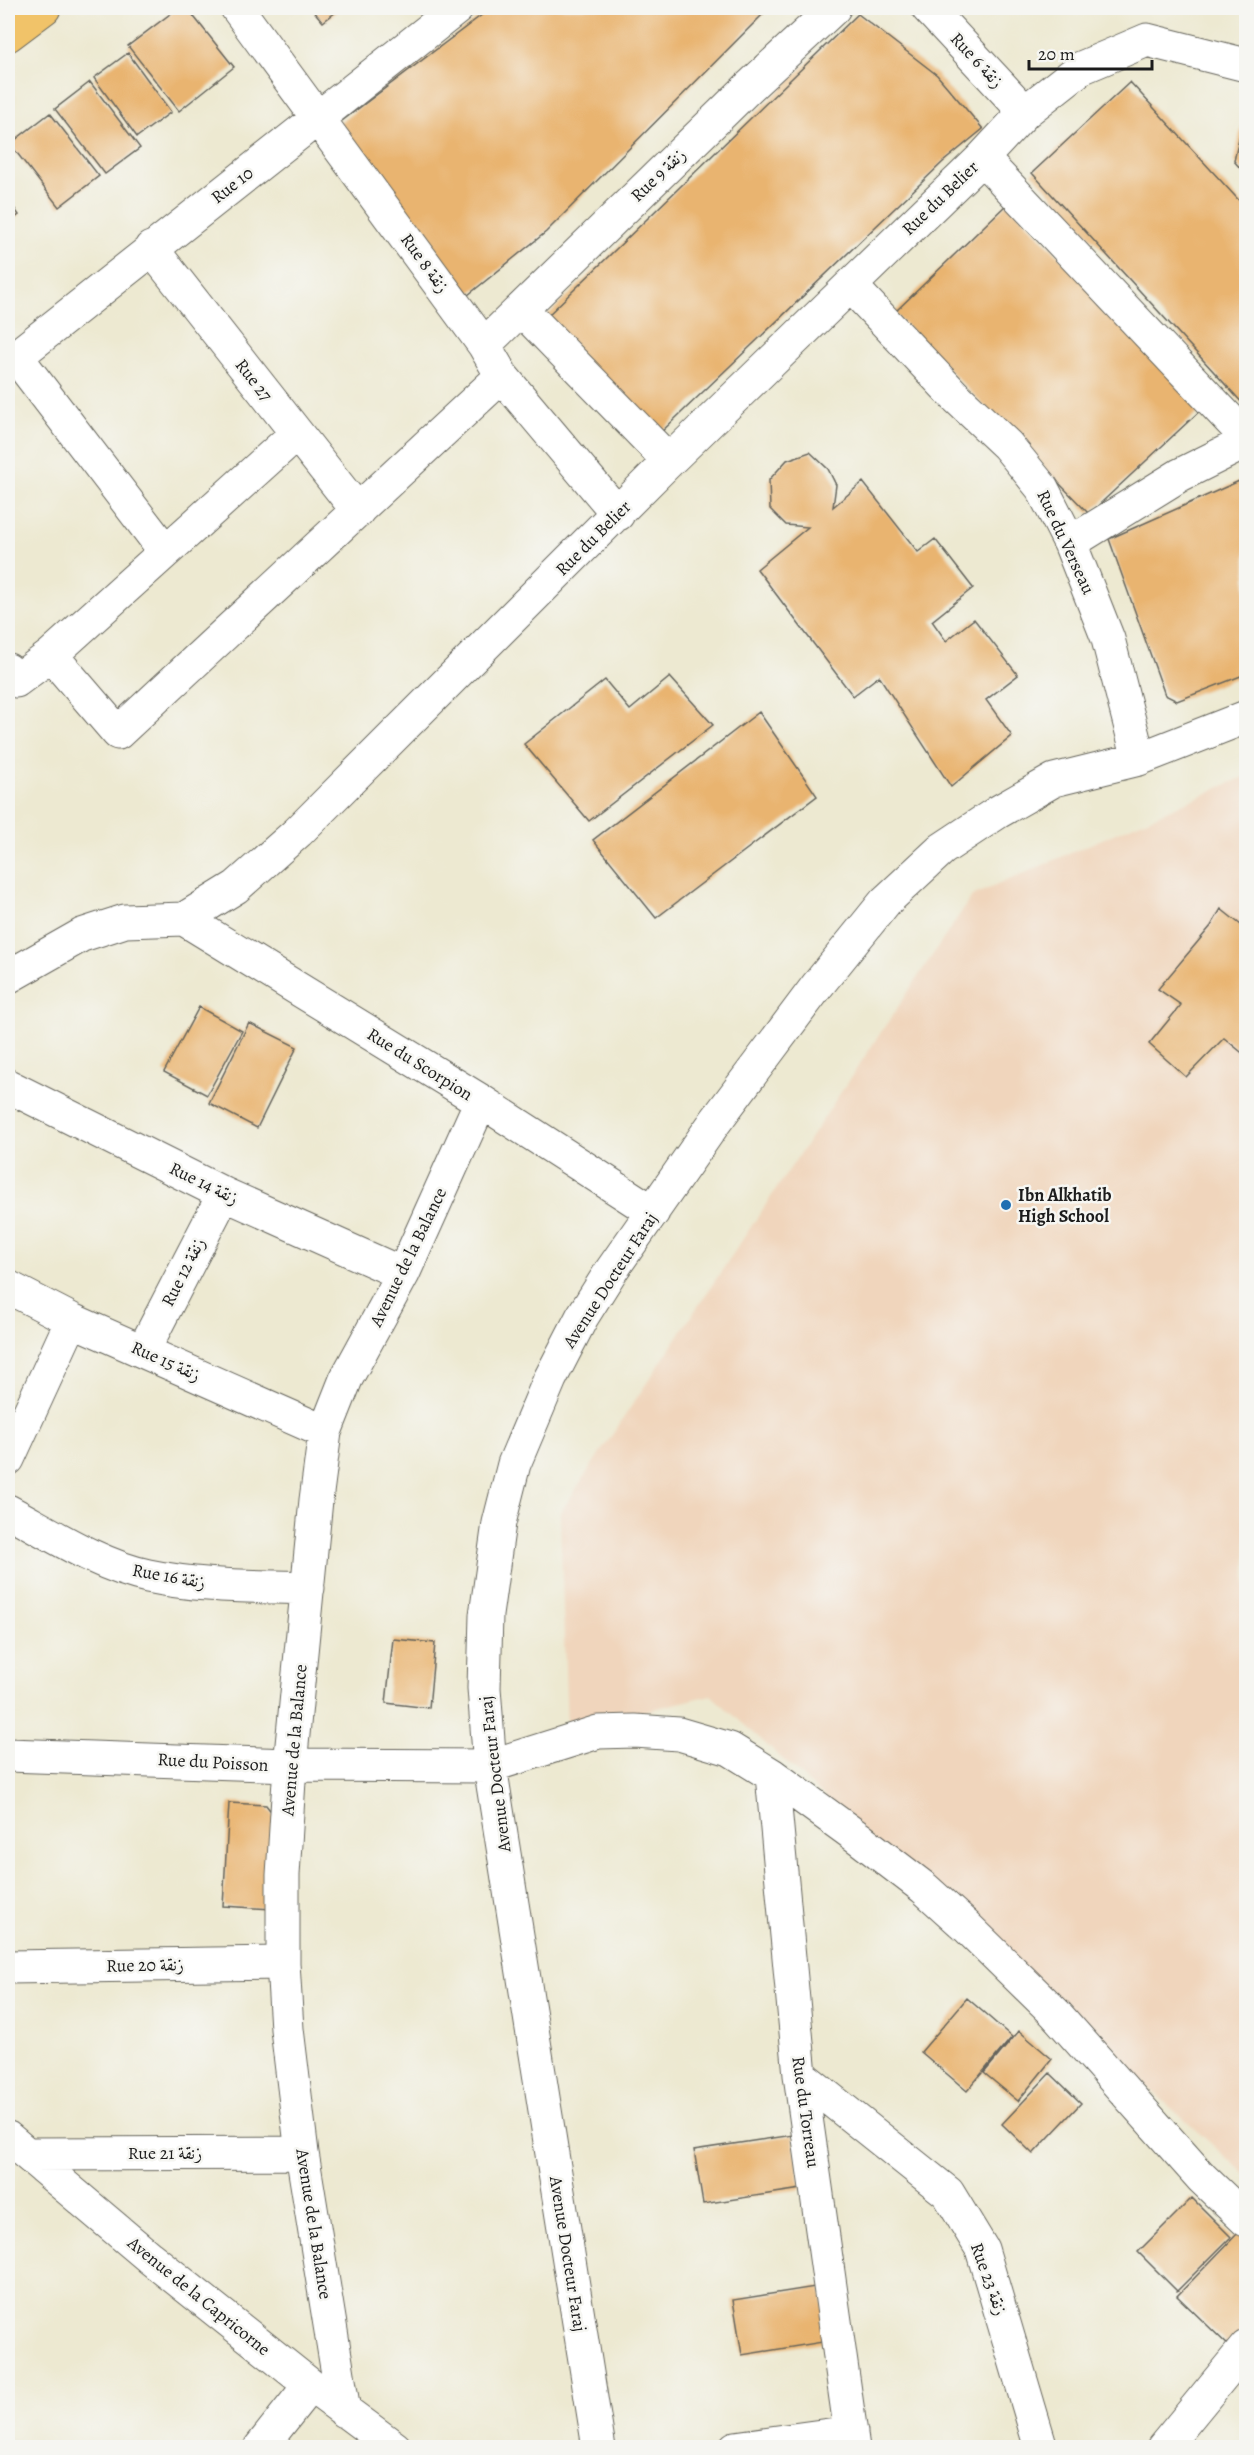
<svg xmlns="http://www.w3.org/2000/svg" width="1254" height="2455" viewBox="0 0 1254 2455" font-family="Alegreya,Amiri,serif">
	<rect width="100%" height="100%" fill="#f6f6f2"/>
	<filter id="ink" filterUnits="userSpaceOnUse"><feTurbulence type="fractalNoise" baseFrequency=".0167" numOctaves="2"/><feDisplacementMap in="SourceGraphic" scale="12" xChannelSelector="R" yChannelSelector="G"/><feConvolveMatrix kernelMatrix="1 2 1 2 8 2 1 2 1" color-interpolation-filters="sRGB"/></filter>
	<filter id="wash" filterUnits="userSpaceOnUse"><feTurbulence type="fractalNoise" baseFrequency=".008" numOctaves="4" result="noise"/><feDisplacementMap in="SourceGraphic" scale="24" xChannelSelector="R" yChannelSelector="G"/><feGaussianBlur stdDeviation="1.35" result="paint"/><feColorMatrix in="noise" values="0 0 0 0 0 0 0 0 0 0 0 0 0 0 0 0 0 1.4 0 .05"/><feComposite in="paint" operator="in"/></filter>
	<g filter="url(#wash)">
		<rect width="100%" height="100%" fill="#ede9d1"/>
		<path fill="#f0d5bc" d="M1246 776V2175L711 1695 567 1730 560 1513 972 896Z"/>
		<g id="blocks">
			<path fill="#e9b46f" d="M178 8H187L234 67 179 111 128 46Z
				M311 8H341L323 22Z
				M491 8H769L546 232 468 295 338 124Z
				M858 14 937 75 983 129 943 162 656 437 542 321Z
				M128 53 171 112 137 137 94 78Z
				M90 82 140 148 105 174 55 109Z
				M1130 82 1246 208V407L1032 173Z
				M1246 107V175L1234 161Z
				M50 113 99 176 59 207 10 144Z
				M8 199 19 215 8 223Z
				M1008 203 1204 407 1089 514 894 313Z
				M810 452 828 469 836 485 833 507 863 482 918 552 935 539 973 588 932 621 946 641 974 619 1018 675 986 700 1012 736 951 787 879 676 853 696 757 569 808 527 786 525 770 509 769 480 787 460Z
				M1246 478V674L1177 701 1165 695 1109 539Z
				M670 677 713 725 589 821 524 744 605 680 630 710Z
				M759 712 817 796 656 918 593 840Z
				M1221 909 1246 929V1056L1224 1038 1186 1077 1149 1044 1181 1005 1158 989 1211 926Z
				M199 1007 242 1031 207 1095 164 1072Z
				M249 1023 297 1047 257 1128 209 1103Z
				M393 1639 435 1643 429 1708 386 1703Z
				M229 1803 266 1805 276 1818 272 1909 223 1906Z
				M967 1998 1012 2037 967 2091 921 2052Z
				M1019 2031 1052 2059 1018 2101 984 2073Z
				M1050 2073 1081 2103 1033 2154 1002 2124Z
				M793 2135 801 2189 703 2204 694 2150Z
				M1192 2198 1231 2237 1177 2291 1138 2252Z
				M1239 2232 1246 2239V2339L1234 2351 1177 2296Z
				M821 2286 829 2341 742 2355 733 2300Z"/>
		</g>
	</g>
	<g filter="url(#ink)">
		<use href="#blocks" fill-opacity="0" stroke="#65645b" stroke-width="1.5"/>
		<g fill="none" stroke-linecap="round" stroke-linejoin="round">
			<defs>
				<path id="minor" d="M237 8 484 345 502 376 618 514
					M928 8 1025 112
					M982 158 1246 437
					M151 248 358 511
					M851 286 955 396 1007 445 1042 488 1070 543 1108 639 1139 759
					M522 310 669 461
					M484 345 748 88 834 8
					M15 355 165 551
					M8 363 457 8
					M1070 543 1180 475 1246 442
					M51 655 118 733 502 376
					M8 670 16 681 51 655 296 434
					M184 919 481 1101 653 1212
					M8 977 82 935 125 921 184 919 236 887 298 832 669 461 982 158 1025 112 1081 68 1147 40 1246 65
					M8 1086 224 1194 403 1274
					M8 1287 72 1320 325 1432
					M143 1351 224 1194
					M8 1459 72 1320
					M8 1511C51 1534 100 1566 148 1576 200 1587 255 1586 308 1588
					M8 1755 290 1765 490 1766 598 1732 635 1731 679 1734 730 1749 772 1775 860 1839 924 1888 966 1926 1055 2013 1202 2178 1246 2220
					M772 1775 800 2075 853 2448
					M8 1967 283 1963
					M800 2075 948 2193 982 2249 1041 2448
					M8 2138 149 2257 310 2385 395 2448
					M28 2154 302 2153
					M344 2411 302 2153 287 2029 283 1963V1875L290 1765 316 1500 325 1432 346 1379 403 1274 481 1101
					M260 2448 310 2385
					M599 2448 490 1766 484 1688 486 1615 499 1523 514 1464 550 1379 582 1317 611 1271 715 1122 817 986 885 902 942 849 998 812 1054 780 1139 759 1246 717
					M735 2448 851 2432
					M1163 2448 1246 2347"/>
				<path id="major" d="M8 35 44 8"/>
			</defs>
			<use href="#minor" stroke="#65645b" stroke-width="35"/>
			<use href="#major" stroke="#65645b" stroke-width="35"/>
			<use href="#minor" stroke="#fff" stroke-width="33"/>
			<use href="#major" stroke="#f1c369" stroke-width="33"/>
		</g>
	</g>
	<circle fill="#1f6fb2" stroke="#f6f6f2" stroke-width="2" cx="1006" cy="1205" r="6"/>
	<g text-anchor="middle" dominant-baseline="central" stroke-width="5" stroke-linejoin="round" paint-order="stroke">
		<g font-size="18" fill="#1c1c1c" stroke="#f6f6f2">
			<text transform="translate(977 60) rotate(47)">Rue 6 زنقة</text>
			<text transform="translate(658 175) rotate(-44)">Rue 9 زنقة</text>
			<text transform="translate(232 185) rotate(-38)">Rue 10</text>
			<text transform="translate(940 198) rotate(-44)">Rue du Belier</text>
			<text transform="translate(425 263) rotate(54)">Rue 8 زنقة</text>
			<text transform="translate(254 380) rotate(52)">Rue 27</text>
			<text transform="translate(593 538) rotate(-45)">Rue du Belier</text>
			<text transform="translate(1066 542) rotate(65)">Rue du Verseau</text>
			<text transform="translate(420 1064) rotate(32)">Rue du Scorpion</text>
			<text transform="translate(204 1183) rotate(26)">Rue 14 زنقة</text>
			<text transform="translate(408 1257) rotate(-64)">Avenue de la Balance</text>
			<text transform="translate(183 1272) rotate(-63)">Rue 12 زنقة</text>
			<text transform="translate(610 1280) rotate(-57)">Avenue Docteur Faraj</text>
			<text transform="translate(166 1361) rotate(24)">Rue 15 زنقة</text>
			<text transform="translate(169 1576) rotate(10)">Rue 16 زنقة</text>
			<text transform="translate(294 1740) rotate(-85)">Avenue de la Balance</text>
			<text transform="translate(213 1762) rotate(3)">Rue du Poisson</text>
			<text transform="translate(495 1774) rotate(-97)">Avenue Docteur Faraj</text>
			<text transform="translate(145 1965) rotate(-1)">Rue 20 زنقة</text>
			<text transform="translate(806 2112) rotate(82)">Rue du Torreau</text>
			<text x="165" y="2153">Rue 21 زنقة</text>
			<text transform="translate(314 2224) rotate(81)">Avenue de la Balance</text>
			<text transform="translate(568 2254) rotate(81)">Avenue Docteur Faraj</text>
			<text transform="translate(989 2279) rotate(70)">Rue 23 زنقة</text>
			<text transform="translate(199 2296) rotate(39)">Avenue de la Capricorne</text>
		</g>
		<g font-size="18" font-weight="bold" fill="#1c1c1c" stroke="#f6f6f2" text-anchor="start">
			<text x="1018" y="1195">Ibn Alkhatib<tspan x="1018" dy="21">High School</tspan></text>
		</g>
	</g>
	<rect width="1254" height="2455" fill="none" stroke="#f6f6f2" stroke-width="30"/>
	<path d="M1029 60v9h123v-9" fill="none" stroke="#1c1c1c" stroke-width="3"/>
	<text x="1038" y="60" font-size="18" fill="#1c1c1c" stroke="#f6f6f2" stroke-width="4.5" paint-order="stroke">20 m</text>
</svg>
